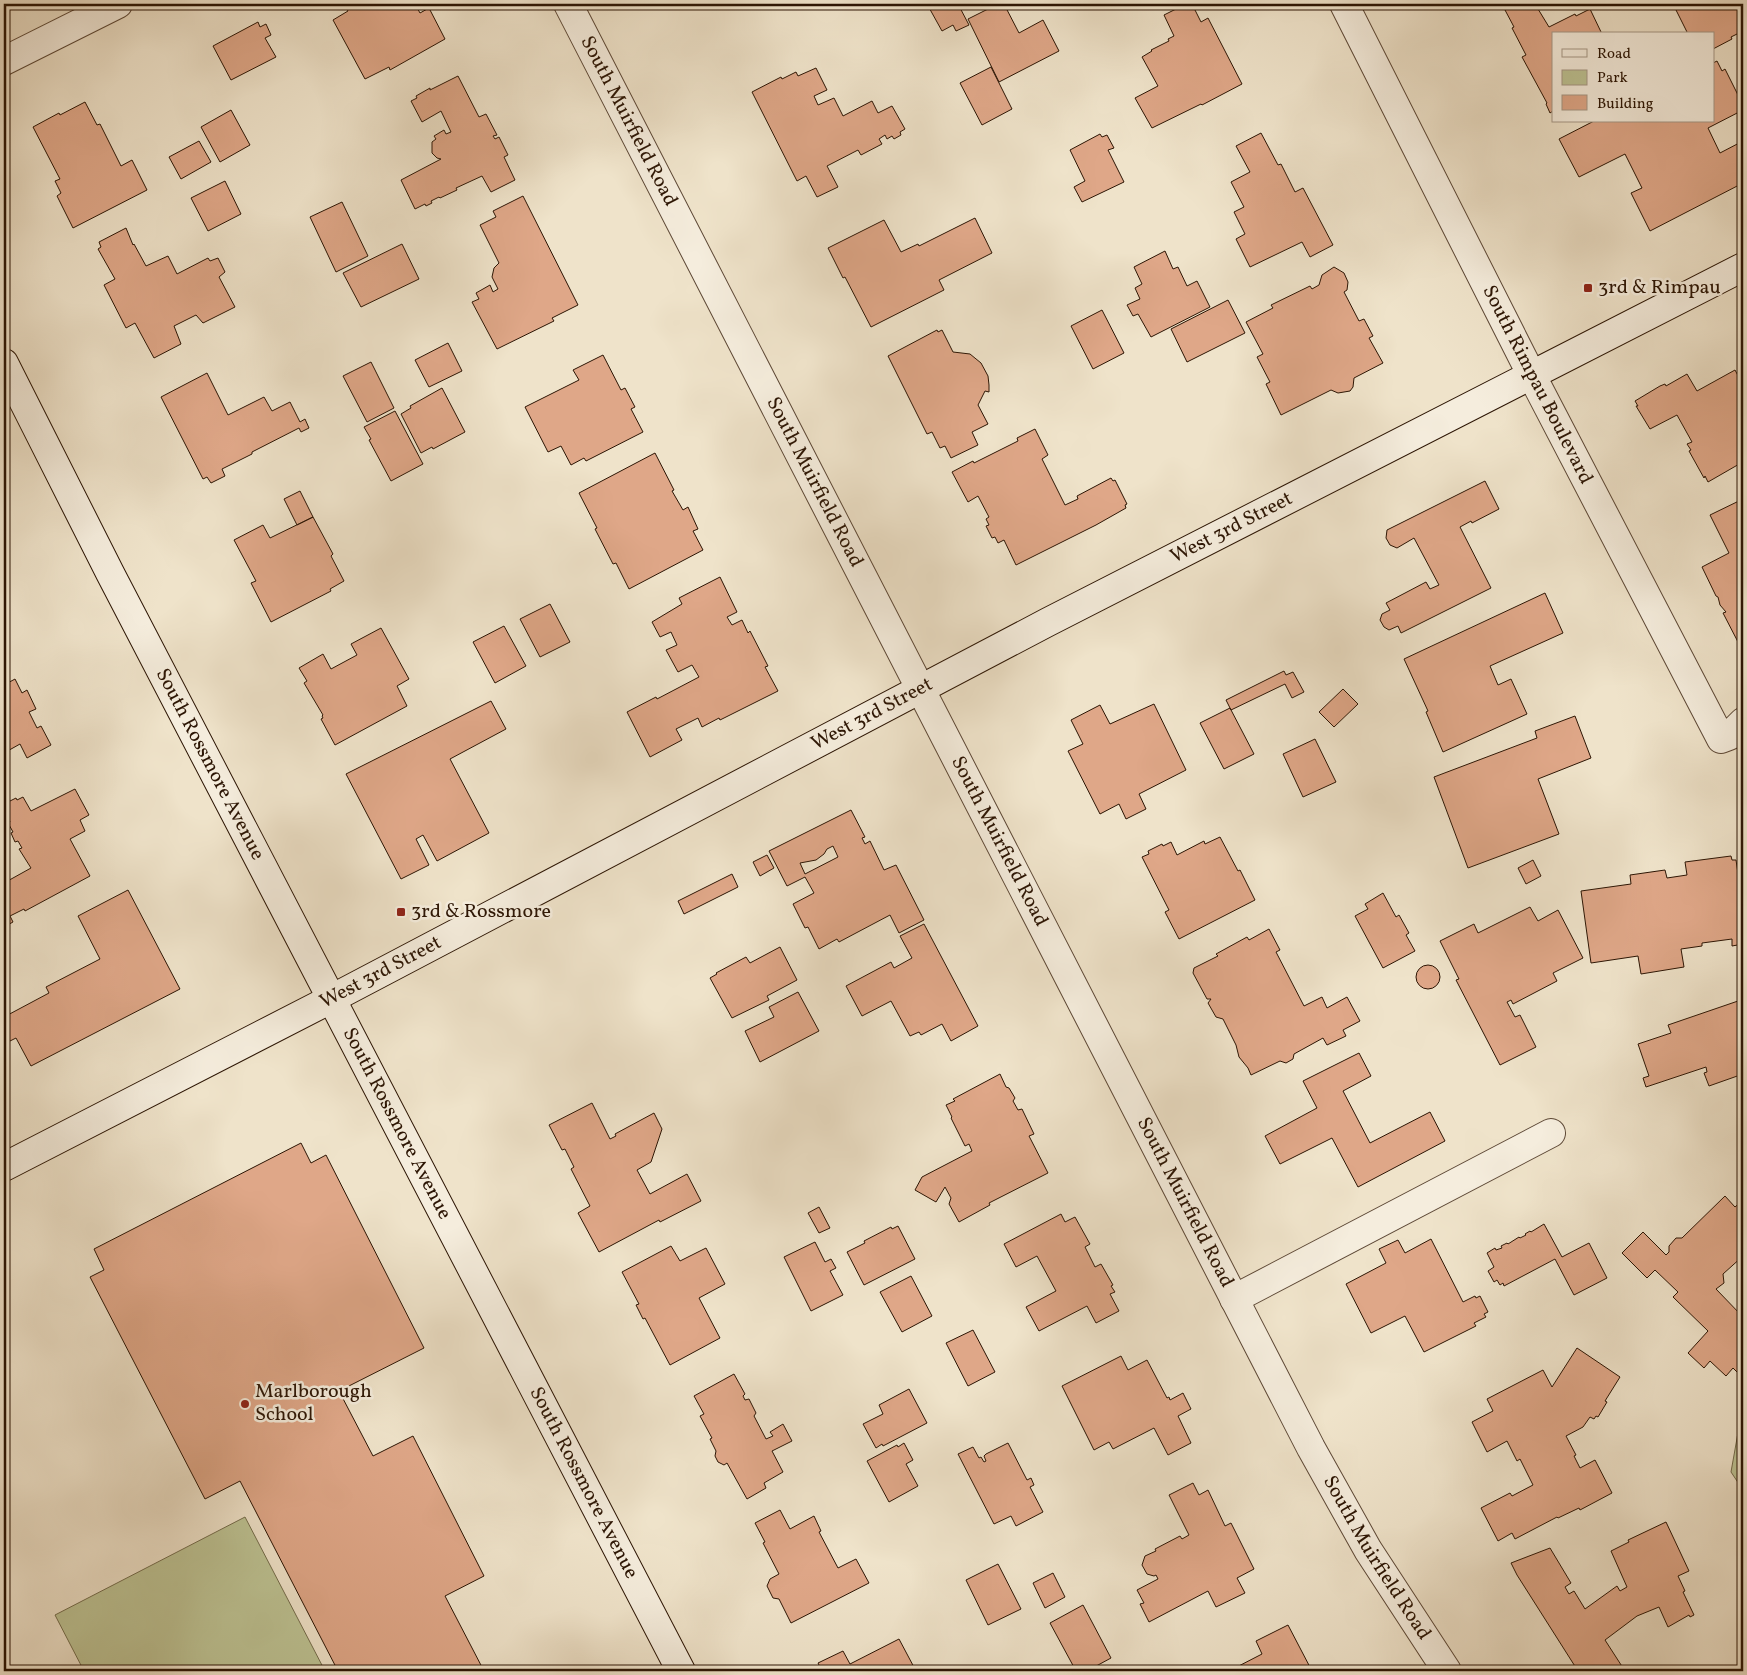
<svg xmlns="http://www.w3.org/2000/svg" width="1747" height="1675" viewBox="0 0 1747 1675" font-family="Vollkorn,serif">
	<rect width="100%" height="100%" fill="#efe3ca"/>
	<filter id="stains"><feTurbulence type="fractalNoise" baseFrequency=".004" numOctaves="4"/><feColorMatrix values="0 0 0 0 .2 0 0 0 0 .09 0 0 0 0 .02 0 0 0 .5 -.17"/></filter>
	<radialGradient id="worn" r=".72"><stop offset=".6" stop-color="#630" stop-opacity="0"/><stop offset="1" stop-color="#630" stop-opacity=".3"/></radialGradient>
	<path fill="#bdc394" stroke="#746c4c" d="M1743 1423V1490L1731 1472 1739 1427Z
		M245 1517 325 1671H84L55 1615Z"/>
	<path fill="#dfa788" stroke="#2c1504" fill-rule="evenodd" d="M344 4H415L420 13 429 8 445 39 390 70 389 67 365 79 333 20 348 11Z
		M927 4H958L969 25 956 31 953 25 942 31Z
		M998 4H1004L1019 33 1043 20 1059 51 999 82 968 19Z
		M1186 4H1192L1201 22 1208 18 1242 84 1202 105 1201 104 1152 128 1135 98 1158 86 1142 57 1152 51 1151 50 1169 41 1168 39 1174 36 1164 15Z
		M1516 4H1535L1549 27 1575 14 1576 16 1590 9 1602 34H1553V111L1550 113 1546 104 1547 103 1522 57 1526 55 1512 28 1514 27 1505 10Z
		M1673 4H1737L1743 16V31L1731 37 1732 39 1713 49V34H1688Z
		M258 22 260 27 266 24 271 35 265 38 276 57 231 80 213 46Z
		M1717 61 1722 71 1725 69 1743 105V110L1708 128 1720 153 1743 141V183L1650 231 1631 193 1642 188 1625 154 1579 177 1559 139 1594 121H1713V63Z
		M991 67 1012 109 982 125 960 83Z
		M816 68 827 90 814 96 818 105 834 98 843 116 872 101 878 113 892 106 905 129 900 132 901 135 894 139 892 136 887 139 885 135 879 139 882 144 861 155 858 150 827 166 838 187 817 197 806 176 797 181 752 92 781 77 782 79 796 72 798 76Z
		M458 76 479 117 486 114 497 135 493 136 495 139 499 137 508 155 504 157 515 180 491 192 482 176 456 188 457 190 440 198 439 197 431 201 432 203 426 206 425 204 415 209 401 180 441 159 437 158 432 153V142L436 139 434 136 444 130 446 134 451 132 441 111 422 122 411 101 417 98 416 96 430 88V90Z
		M85 102 97 125 100 124 121 166 132 160 147 190 73 228 57 196 61 193 55 181 60 179 33 127 59 113 60 115Z
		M231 110 250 145 220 162 201 127Z
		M1261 133 1278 165 1281 164 1295 192 1303 188 1333 245 1310 257 1302 242 1250 267 1236 239 1245 234 1234 212 1244 207 1231 182 1250 172 1236 146Z
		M1100 134 1102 137 1107 135 1114 148 1108 150 1124 182 1082 202 1074 187 1085 181 1070 150Z
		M199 141 211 162 181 179 169 157Z
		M225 181 241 214 208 231 191 198Z
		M523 196 578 305 552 318 554 321 497 349 472 302 479 299 476 293 490 285 493 292 498 289 492 277 494 268 499 263 480 225 496 217 493 211Z
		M342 202 368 256 336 272 310 217Z
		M975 218 992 253 939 280 944 290 871 327 845 277 843 278 828 248 884 220 901 252 918 244 919 246Z
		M126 228 133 245 134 244 146 266 168 256 177 274 208 258 210 261 218 258 225 272 219 277 235 307 203 323 196 315 174 326 181 344 154 358 135 323 126 328 104 285 115 279 98 249 101 247 99 242Z
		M402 244 419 279 361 307 343 273Z
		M1165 251 1173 269 1178 267 1187 286 1197 281 1210 307 1151 337 1138 314 1133 316 1127 305 1140 299 1135 288 1142 284 1134 267Z
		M1334 267 1344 273 1348 282 1347 290 1344 292 1359 321 1364 319 1373 336 1369 338 1383 363 1354 378 1353 387 1350 391 1338 393 1331 390 1281 415 1266 384 1270 382 1257 357 1263 354 1246 322 1273 308 1271 305 1310 286 1312 289 1319 285 1322 275Z
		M1228 300 1245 333 1187 362 1171 329Z
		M1102 310 1124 353 1093 369 1071 326Z
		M937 330 938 332 942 330 953 352 970 354 981 363 988 376 989 385V392L985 391 978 405 988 424 972 432 978 445 951 458 945 446 940 448 932 432 927 434 888 356Z
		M448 343 462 371 429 387 415 360Z
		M603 355 621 390 625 388 635 407 631 409 643 432 586 461 584 458 571 465 561 446 548 452 525 407 579 380 573 370Z
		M371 362 394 408 367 422 343 376Z
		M1735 370 1743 385V465L1741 463 1708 482 1705 476 1704 478 1689 451 1691 450 1687 444 1692 442 1677 415 1650 429 1636 406H1638L1635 401 1660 386 1665 384 1666 386 1687 374 1697 391Z
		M207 373 228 415 264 397 272 411 290 402 300 422 305 419 309 428 301 432 299 428 252 452V454L222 469 225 476 211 483 207 477 203 479 161 397Z
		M442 388 465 432 433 449 432 447 421 453 401 414 411 408 410 406Z
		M395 411 423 464 391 481 369 440 371 439 364 427Z
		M1035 429 1048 455 1042 459 1065 505 1078 499 1077 496 1111 478 1113 481 1115 480 1127 504 1125 505 1126 508 1096 525 1016 565 1004 540 998 543 995 537 992 538 986 526 989 525 986 519 989 517 978 496 968 502 952 472 973 461 974 463 1018 441 1017 438Z
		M655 453 674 490 672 491 683 510 688 507 698 529 693 531 703 550 629 589 616 563 613 564 595 529 597 528 579 493Z
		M1485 481 1499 509 1472 523 1471 521 1460 527 1491 588 1401 633 1398 626 1389 630 1384 627 1380 620 1382 614 1390 610 1386 603 1426 582 1430 589 1439 585 1414 538 1397 548 1390 545 1386 538 1387 530Z
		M300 491 313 517 297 525 284 499Z
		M1743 499V639L1738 642 1723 613 1726 612 1720 605 1718 597 1716 596 1702 567 1729 553 1710 515Z
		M313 517 333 554 331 556 344 581 330 589 331 591 271 622 251 583 256 581 234 540 263 525 270 538Z
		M720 577 737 612 727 617 732 625 742 620 748 633 750 631 768 666 765 667 778 691 720 720 719 718 702 727 698 718 676 729 682 740 650 757 627 712 656 697 657 699 699 677 692 665 678 672 666 650 677 645 671 632 660 637 652 622 682 604 679 598Z
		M1545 593 1563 633 1490 666 1498 685 1511 679 1527 714 1443 752 1426 712 1428 711 1404 659Z
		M550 604 570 642 540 657 520 619Z
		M504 626 526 666 495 683 473 642Z
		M381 628 409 679 397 686 407 706 335 745 321 719 323 718 322 716 323 715 304 683 307 681 299 668 323 654 331 669 357 655 351 644Z
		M1284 671 1286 675 1293 672 1304 692 1292 698 1285 684 1231 710 1226 700Z
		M15 679 22 693 27 690 36 709 29 712 37 728 41 726 51 745 27 758 20 744 4 753V685Z
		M1343 689 1358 704 1334 727 1319 712Z
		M491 701 506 729 450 759 489 833 437 861 423 835 416 839 429 865 401 879 346 774Z
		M1154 704 1186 770 1139 794 1146 809 1126 819 1119 804 1100 814 1068 751 1083 744 1071 720 1100 705 1110 724Z
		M1230 708 1254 754 1224 769 1200 723Z
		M1575 716 1591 758 1538 779 1559 834 1468 868 1434 777 1537 738 1535 731Z
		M1315 739 1336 782 1303 797 1283 754Z
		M75 789 89 815 80 820 85 831 70 839 90 876 25 911 24 909 10 916 13 922 4 927V883L31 868 19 849 22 848 18 841 15 842 11 833 13 832 8 823 10 822 4 807 9 804 8 802 16 798 17 800 23 797 31 811Z
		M851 810 865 837 862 838 865 844 870 841 884 870 896 865 924 920 899 933 890 915 839 942 837 939 819 949 808 927 805 928 793 904 814 893 805 877 787 886 769 851ZM833 846 838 857 805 874 800 863 816 860 824 854 827 849Z
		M1220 837 1238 871 1240 870 1255 900 1179 939 1165 912 1169 910 1142 857 1149 854 1148 851 1162 844 1163 846 1171 842 1177 855 1204 841 1205 844Z
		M767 855 774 868 760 876 753 862Z
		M1731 856 1732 860H1736L1743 908V944L1732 946V939L1702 943V946L1681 949 1684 967 1641 974 1638 956 1591 963 1581 891 1631 884 1630 875 1665 870 1667 878 1687 875 1685 862Z
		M1533 860 1541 876 1526 884 1518 868Z
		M732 874 738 887 684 914 678 901Z
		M128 890 180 989 31 1066 16 1038 4 1044V1017L49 993 46 987 100 959 78 916Z
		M1383 893 1396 917 1399 915 1409 933 1406 935 1415 951 1383 968 1355 916 1368 909 1365 904Z
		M1530 907 1538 921 1558 910 1583 958 1553 973 1557 981 1513 1004 1511 1000 1507 1002 1515 1017 1520 1015 1536 1047 1500 1065 1456 980 1459 979 1440 941 1474 924 1478 933Z
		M924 924 978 1026 951 1041 942 1024 921 1035 919 1032 910 1036 891 1001 862 1016 846 986 891 962 894 968 912 958 900 936Z
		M1269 929 1280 950 1276 952 1304 1006 1322 997 1327 1008 1347 997 1360 1021 1343 1030 1346 1036 1327 1045 1323 1038 1294 1054 1293 1059 1286 1063 1280 1061 1251 1075 1248 1068 1239 1057 1236 1045 1223 1019 1216 1017 1208 1003 1211 999H1207L1193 973 1194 968 1218 956 1216 954 1247 937 1249 940Z
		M780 947 797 980 767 996 769 1000 732 1018 710 978 717 974 716 973 746 957 750 963Z
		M1416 977a12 12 0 1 1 24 0a12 12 0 1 1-24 0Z
		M798 992 819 1031 760 1062 745 1031 774 1017 769 1007Z
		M1738 1001 1741 1009H1743V1074L1709 1086 1704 1073 1707 1072 1706 1067 1646 1087 1643 1078 1649 1076 1638 1044 1671 1033 1668 1025Z
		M1359 1053 1371 1076 1343 1091 1370 1143 1430 1112 1445 1141 1358 1187 1332 1138 1280 1164 1265 1136 1317 1108 1303 1081Z
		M1000 1074 1006 1087 1009 1088 1015 1098 1013 1101 1018 1110 1022 1109 1034 1134 1029 1136 1048 1173 989 1203 990 1205 959 1222 949 1204 951 1198 945 1187 936 1202 915 1190 922 1177 972 1151 969 1144 965 1146 951 1118 952 1117 946 1105 955 1101 953 1099Z
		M592 1103 610 1139 616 1136 615 1134 654 1113 662 1129 651 1162 637 1170 650 1194 687 1174 701 1201 660 1222 659 1220 599 1252 578 1213 590 1206 571 1169 574 1167 565 1149 562 1150 549 1125Z
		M301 1143 311 1163 326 1155 424 1348 339 1391 373 1456 413 1436 484 1576 445 1596 484 1671H338L240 1481 205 1499 90 1277 104 1270 94 1249Z
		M1725 1196 1735 1207 1743 1200V1256L1723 1274 1724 1283 1716 1289 1743 1317V1378L1733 1368 1726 1376 1710 1361 1704 1368 1688 1353 1708 1331 1673 1297 1678 1292 1655 1270 1647 1278 1622 1253 1643 1232 1666 1255 1669 1252V1246L1676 1238H1682Z
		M819 1207 830 1228 819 1233 808 1213Z
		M1061 1214 1065 1222 1075 1217 1090 1244 1085 1247 1095 1267 1101 1264 1113 1285 1111 1286 1115 1292 1110 1294 1119 1311 1096 1323 1087 1306 1039 1331 1026 1307 1056 1291 1037 1256 1016 1267 1004 1244Z
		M1544 1224 1562 1257 1589 1243 1607 1278 1574 1295 1555 1259 1504 1286 1503 1283 1500 1285 1497 1280 1494 1282 1488 1271 1494 1267 1487 1253 1495 1248 1496 1250 1502 1248 1501 1246 1507 1243 1508 1244 1519 1237 1520 1238 1526 1235 1525 1234 1530 1231 1531 1232Z
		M898 1226 915 1259 864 1285 847 1252 865 1243 864 1241 891 1227 892 1229Z
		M1431 1239 1463 1302 1475 1296 1476 1298 1480 1296 1488 1312 1484 1314 1486 1317 1474 1323 1476 1326 1424 1352 1405 1316 1371 1333 1346 1284 1386 1263 1379 1249 1398 1240 1405 1253Z
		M815 1242 825 1262 831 1259 836 1268 830 1271 843 1295 811 1311 784 1257Z
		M671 1246 680 1261 706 1248 725 1284 699 1298 720 1338 670 1365 645 1318 643 1319 636 1305 639 1304 622 1272Z
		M911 1276 932 1316 902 1332 880 1292Z
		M973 1330 995 1372 968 1386 946 1343Z
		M1577 1348 1620 1377 1605 1401 1607 1402 1598 1417 1596 1416 1594 1419 1590 1417 1583 1427 1566 1436 1576 1455 1574 1456 1580 1468 1595 1460 1612 1493 1580 1510 1579 1508 1558 1518 1557 1517 1515 1539 1512 1533 1498 1541 1481 1508 1510 1493 1512 1496 1533 1485 1520 1459 1517 1461 1507 1441 1487 1452 1472 1422 1493 1411 1487 1399 1543 1370 1552 1387Z
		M1121 1356 1128 1370 1147 1360 1167 1398 1169 1397 1170 1400 1183 1393 1191 1409 1178 1416 1191 1443 1168 1455 1154 1428 1113 1449 1109 1442 1094 1450 1062 1386Z
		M734 1374 745 1394 743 1396 745 1400 749 1399 756 1413 754 1416 766 1439 773 1436 770 1432 783 1424 792 1441 772 1451 783 1472 764 1483 766 1488 747 1499 727 1463 724 1465 718 1462 715 1456 716 1451 710 1439 712 1438 700 1416 704 1414 694 1396Z
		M909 1389 927 1423 883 1446 882 1444 876 1448 863 1424 883 1414 879 1405Z
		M904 1443 913 1460 906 1464 918 1486 889 1502 867 1461 897 1445 898 1447Z
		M1008 1443 1027 1480 1031 1478 1034 1485 1030 1487 1043 1512 1016 1526 1011 1516 994 1524 958 1454 973 1447 979 1458 981 1457 984 1462 986 1461 984 1456 986 1454Z
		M1193 1483 1199 1495 1208 1490 1225 1526 1231 1523 1254 1569 1237 1578 1245 1593 1216 1607 1208 1591 1149 1622 1140 1604 1144 1603 1137 1590 1158 1579 1156 1575 1154 1576 1147 1574 1142 1565 1145 1556 1156 1551 1155 1549 1180 1536 1182 1539 1189 1535 1169 1495Z
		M780 1510 790 1529 814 1516 821 1531 819 1532 838 1568 856 1559 869 1583 791 1623 779 1599 773 1598 767 1586 770 1579 779 1574 763 1543 765 1542 755 1523Z
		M1666 1522 1689 1571 1678 1576 1685 1591 1683 1592 1694 1615 1690 1617 1689 1615 1668 1627 1659 1607 1637 1616 1605 1640 1625 1671H1578L1517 1575 1511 1563 1550 1548 1571 1583 1565 1587 1569 1594 1574 1591 1585 1609 1617 1586 1620 1591 1627 1587 1611 1551 1629 1542 1628 1540Z
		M998 1564 1021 1609 988 1625 966 1580Z
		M1053 1573 1065 1597 1045 1608 1033 1583Z
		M1083 1605 1111 1658 1087 1671H1076L1050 1623Z
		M1288 1625 1312 1671H1232L1231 1670 1262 1654 1256 1641Z
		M899 1639 916 1671H822L818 1663 843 1651 850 1664Z"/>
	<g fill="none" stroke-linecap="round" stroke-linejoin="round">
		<defs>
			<g id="minor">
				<path id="s1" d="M568 4 1311 1448 1368 1550 1447 1671"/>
				<path d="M4 61 118 4"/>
				<path d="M1532 376 1721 739 1729 736 1743 722"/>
				<path d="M1234 1299 1551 1133"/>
			</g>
			<path id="tertiary" d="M1344 4 1532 376"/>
			<g id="secondary">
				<path id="s2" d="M4 363 110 573 681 1671"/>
				<path id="s3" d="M4 1167 333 998 1048 622 1743 267"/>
			</g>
		</defs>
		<use href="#minor" stroke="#5d4836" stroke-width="30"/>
		<use href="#tertiary" stroke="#5d4836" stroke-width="30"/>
		<use href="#secondary" stroke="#2c1504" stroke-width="30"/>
		<use href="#minor" stroke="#f5eddd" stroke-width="28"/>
		<use href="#tertiary" stroke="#f5eddd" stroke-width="28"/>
		<use href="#secondary" stroke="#f5eddd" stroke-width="28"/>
	</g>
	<g fill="#8f2418" stroke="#f5eddd" stroke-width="2">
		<rect x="1583" y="283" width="10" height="10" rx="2.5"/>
		<rect x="396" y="907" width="10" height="10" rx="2.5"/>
		<circle cx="245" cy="1404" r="5"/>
	</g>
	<g text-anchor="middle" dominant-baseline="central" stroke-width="5" stroke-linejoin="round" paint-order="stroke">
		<g font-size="20" fill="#2c1504" stroke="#f5eddd">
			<text stroke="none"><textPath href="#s1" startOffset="132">South Muirfield Road</textPath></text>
			<text transform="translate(1537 385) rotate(63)">South Rimpau Boulevard</text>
			<text stroke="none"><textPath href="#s1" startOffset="538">South Muirfield Road</textPath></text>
			<text stroke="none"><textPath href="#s3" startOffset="1384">West 3rd Street</textPath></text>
			<text stroke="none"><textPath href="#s3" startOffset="979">West 3rd Street</textPath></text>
			<text stroke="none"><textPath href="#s2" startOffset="451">South Rossmore Avenue</textPath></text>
			<text stroke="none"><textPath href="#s1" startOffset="942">South Muirfield Road</textPath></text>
			<text stroke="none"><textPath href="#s3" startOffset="424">West 3rd Street</textPath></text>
			<text stroke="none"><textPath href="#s2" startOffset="856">South Rossmore Avenue</textPath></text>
			<text stroke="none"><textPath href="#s1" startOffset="1348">South Muirfield Road</textPath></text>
			<text stroke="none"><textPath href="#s2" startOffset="1261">South Rossmore Avenue</textPath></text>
			<text stroke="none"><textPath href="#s1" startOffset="1752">South Muirfield Road</textPath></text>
		</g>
		<g font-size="20" fill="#2c1504" stroke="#f5eddd" text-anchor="start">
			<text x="1598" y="288">3rd &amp; Rimpau</text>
			<text x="411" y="912">3rd &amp; Rossmore</text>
			<text x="255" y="1392">Marlborough<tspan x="255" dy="23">School</tspan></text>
		</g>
	</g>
	<rect width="1747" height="1675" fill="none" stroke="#efe3ca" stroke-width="20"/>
	<rect x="5" y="5" width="1737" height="1665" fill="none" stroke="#2c1504" stroke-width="2.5"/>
	<rect x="10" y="10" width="1727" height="1655" fill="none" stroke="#2c1504"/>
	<rect x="1552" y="32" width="162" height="90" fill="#f5eddd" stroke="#a59786"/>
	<rect x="1562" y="49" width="25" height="8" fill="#f5eddd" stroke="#a59786"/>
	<text x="1597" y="58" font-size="15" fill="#2c1504">Road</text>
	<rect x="1562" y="70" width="25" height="15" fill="#bdc394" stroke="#a59786"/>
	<text x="1597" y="82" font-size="15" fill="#2c1504">Park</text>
	<rect x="1562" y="95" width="25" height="15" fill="#dfa788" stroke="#a59786"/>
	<text x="1597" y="108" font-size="15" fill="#2c1504">Building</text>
	<rect width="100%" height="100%" filter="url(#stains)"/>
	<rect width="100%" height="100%" fill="url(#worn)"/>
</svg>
